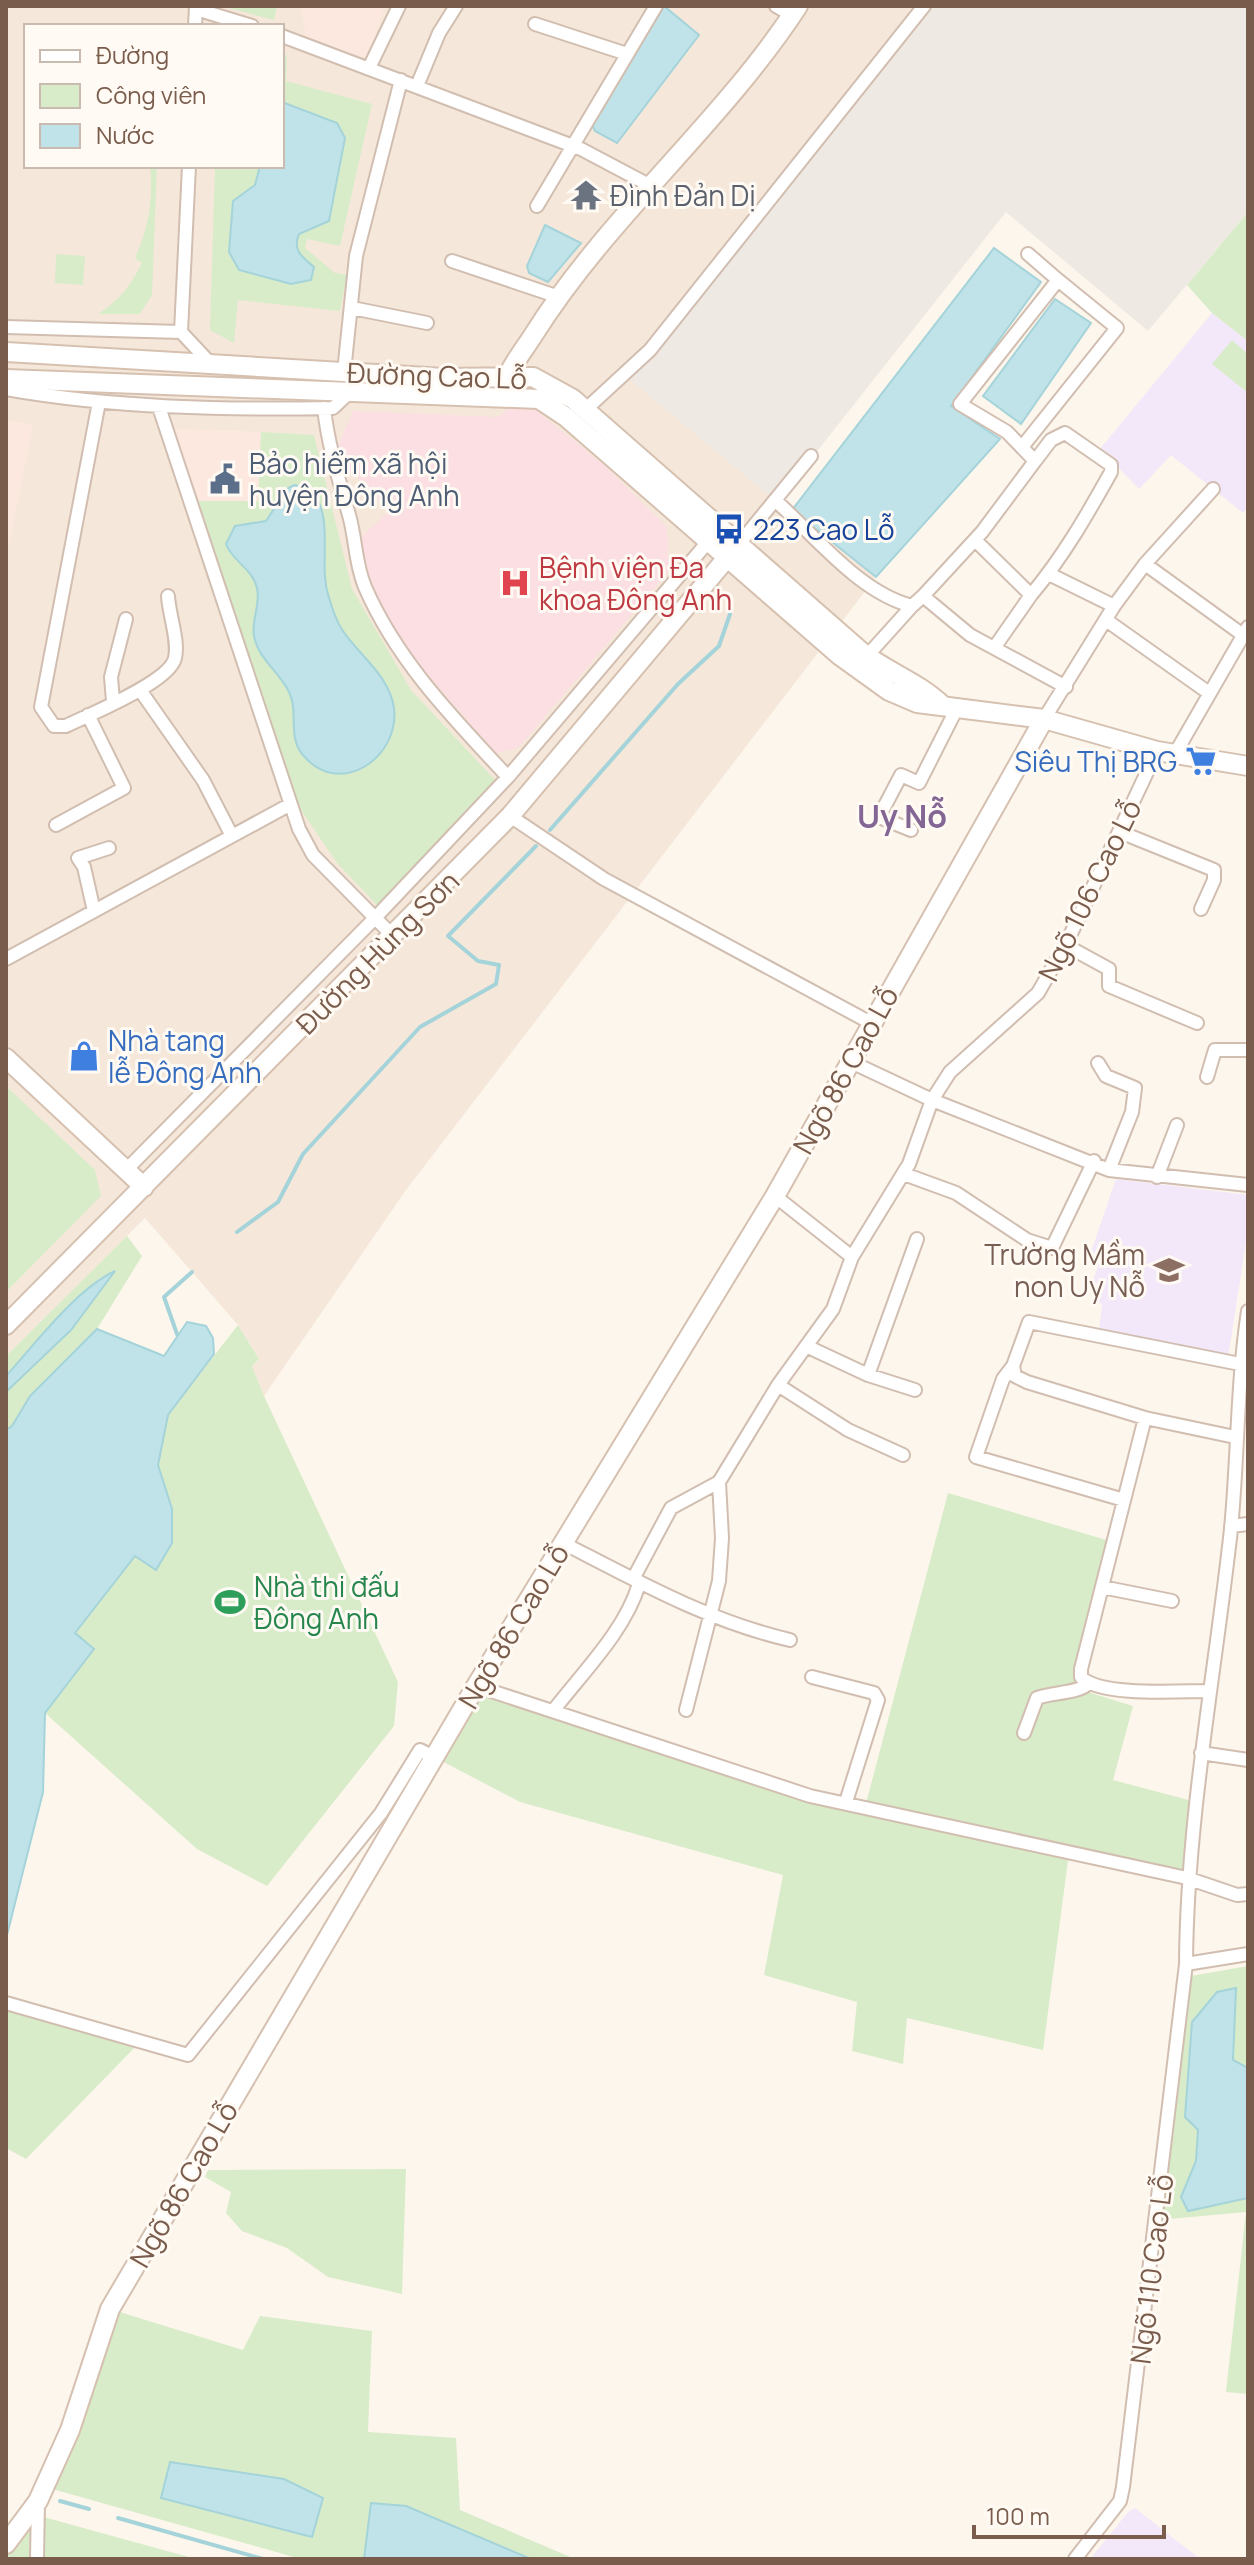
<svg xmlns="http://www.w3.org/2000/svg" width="1254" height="2565" viewBox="0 0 1254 2565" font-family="Manrope,sans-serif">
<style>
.residential{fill:#f5e8da;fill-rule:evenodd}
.commercial{fill:#fde8e0}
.industrial{fill:#efe9e4}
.education{fill:#f3e8fa}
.medical{fill:#fbdfe3}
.green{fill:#d8ecc9}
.water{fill:#bfe3e8;stroke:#a5d3da;stroke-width:2}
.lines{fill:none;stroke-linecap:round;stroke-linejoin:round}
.stream{stroke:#a5d3da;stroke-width:4}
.street-casing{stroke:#d1beb0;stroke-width:16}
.secondary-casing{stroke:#d6c0b0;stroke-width:22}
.street{stroke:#fff;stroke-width:12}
.secondary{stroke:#fff;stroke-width:18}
.labels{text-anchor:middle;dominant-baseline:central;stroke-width:6;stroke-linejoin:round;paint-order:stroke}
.worship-label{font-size:28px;fill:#5b616d;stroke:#fffaf3;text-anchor:start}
.street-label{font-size:28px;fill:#7a5c4d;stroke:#fffaf3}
.service-label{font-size:28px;fill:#4e5e75;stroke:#fffaf3;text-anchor:start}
.transit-label{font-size:28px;fill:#164399;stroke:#fffaf3;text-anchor:start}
.health-label{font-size:28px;fill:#be3a42;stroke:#fffaf3;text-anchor:start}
.shop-label{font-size:28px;fill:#366cbe;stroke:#fffaf3;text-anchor:end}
.education-label{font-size:28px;fill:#785e54;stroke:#fffaf3;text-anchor:end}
.leisure-label{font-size:28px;fill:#27864d;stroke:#fffaf3;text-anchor:start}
.quarter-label{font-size:32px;font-weight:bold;fill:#846695;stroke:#fffaf3}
</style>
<rect width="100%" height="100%" fill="#fdf6ec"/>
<!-- residential -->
<path class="residential" d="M6 6H924L624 374 876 577 406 1190 264 1396 252 1366 259 1359 238 1325 145 1218 6 1356ZM26 26H282V166H26Z"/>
<!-- commercial -->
<path class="commercial" d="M301 6H385L367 58 306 36Z
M6 420 33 425 6 559Z
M172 429 261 432 259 501H194Z"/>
<!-- industrial -->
<path class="industrial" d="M924 6H1248V212L1148 331 1006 212 777 502 623 374Z"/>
<!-- education -->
<path class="education" d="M1212 313 1248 341V506L1243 513 1171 455 1139 489 1100 449Z
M1116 1179 1248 1195V1229L1228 1358 1099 1330 1102 1304 1094 1300 1100 1286 1093 1281 1100 1260 1090 1255Z
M1135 2508 1200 2559H1090L1129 2511Z"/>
<!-- medical -->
<path class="medical" d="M509 407H532L605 466 667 527 669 571 518 748 496 753 420 666 387 617 366 569 358 540 390 510 337 458 335 452 353 411 499 417Z"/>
<!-- green -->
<path class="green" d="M221 6H277L274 20Z
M282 54 287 55 286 81 372 104 340 246 307 239 305 248 335 273 347 275 340 311 238 300 234 343 210 330 215 166H282Z
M150 166H157L152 295 140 314H98C120 300 130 286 142 263L135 258C148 229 154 198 150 166Z
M1248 212V341L1212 313 1187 285Z
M56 254 85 256 83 285 55 283Z
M1232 340 1248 354V393L1212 364Z
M261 432 314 435 352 589 411 690 495 780 378 906 337 863 299 807 194 501H258Z
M6 1086 95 1170 101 1196 6 1292Z
M127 1236 142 1256 97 1329 30 1396 12 1426 6 1430V1392L71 1330 114 1272 100 1278 6 1376V1356Z
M238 1325 259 1359 252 1366 264 1396 398 1682 394 1726 267 1886 197 1849 45 1713 94 1649 75 1633 172 1509 158 1465 168 1415Z
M948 1493 1113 1542 1081 1690 1133 1706 1113 1780 1196 1802 1181 1877 1069 1853 1043 2050 907 2018 903 2064 852 2051 857 2002 764 1975 783 1875 520 1802 434 1757 476 1686 810 1796 865 1807Z
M1248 1966V2394L1226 2392 1246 2212 1158 2220 1185 1977Z
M6 2003 141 2041 26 2159 6 2148Z
M406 2169 402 2294 328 2277 287 2248 242 2231 226 2213 231 2192 205 2177 208 2170Z
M110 2309 243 2350 260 2316 372 2331 368 2432 456 2438 460 2510 575 2559H301L45 2487Z
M29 2513 196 2559H6V2544Z"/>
<!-- water -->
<path class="water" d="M664 6 699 35 617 143 595 131 592 125Z
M282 102 337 123 345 138 329 221 299 234C292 250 302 257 314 267L311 280 291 284 239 270 229 252 233 201 255 185 260 166H282Z
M545 225 581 243 548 282 529 273 527 266Z
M994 248 1041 282 951 406 1000 439 876 577 792 510Z
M1055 299 1091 323 1021 424 983 396Z
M294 485 309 488C336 515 318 561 328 594 331 605 335 618 341 628 357 654 389 674 394 708 400 758 339 799 303 755 287 737 299 712 289 692 279 671 258 659 254 636 251 620 261 604 257 588 252 568 232 561 226 544L235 526 266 521 287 489Z
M115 1271 71 1330 6 1392V1376C35 1344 76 1289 115 1271Z
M187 1322 206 1326 213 1338 214 1354 168 1415 158 1465 172 1509V1543L156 1570 135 1556 75 1633 94 1649 45 1713 43 1792 6 1939V1430L12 1426 30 1396 97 1329 164 1356Z
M1236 1988 1233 2060 1248 2068V2198L1188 2211 1181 2197 1196 2161 1198 2130 1185 2117 1192 2022 1217 1992Z
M170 2462 284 2479 323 2498 312 2537 161 2498Z
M371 2503 406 2506 531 2559H364Z"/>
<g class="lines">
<!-- stream -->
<path class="stream" d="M550 830 678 684 719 646 730 614
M237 1232 278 1202 303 1154 420 1027 496 984 499 965 478 961 448 936 536 846
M177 1334 164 1297 192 1272
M60 2501 89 2509
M118 2518 263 2559"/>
<!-- street casing -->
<g class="street-casing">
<path id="street" d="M776 6 792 15
M196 9 252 26
M535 24 627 54
M195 26 196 6
M282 36 581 149 649 185
M369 68 399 6
M417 86 439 33 456 6
M537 206 656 6
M452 261 559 297
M352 308 427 323
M6 327 181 332 210 363
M181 332 189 166
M344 372 356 256 401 80
M6 389C114 408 224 410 333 408L350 392
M99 402 41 707 54 726H66C88 715 170 682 175 658 179 640 169 615 168 596
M159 407 299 829 313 855 393 936
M324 408C328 445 339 480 349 515 356 539 355 564 365 587 397 661 454 719 508 777
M585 410 650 350 924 6
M1022 447 1117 328 1058 280
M777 502C816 537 860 593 912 606L923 596 982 532 1035 461 1007 432 960 404 1058 280 1028 254
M975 540 1031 595C1063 557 1087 515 1111 472V465L1065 433 1051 440 1035 461
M739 544 811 456
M1145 564 1243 635
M1049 574 1114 606
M923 596 970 635 1066 687
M1106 620 1209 693
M994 648 1031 595
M867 656 912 606
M140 690 203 780 232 836
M113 701 111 677 126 619
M1044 719 1114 606 1145 564 1213 489
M1176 752 1248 627
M510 816 604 879 871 1023
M56 825 124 788 88 715
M911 830 879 817 901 775 919 783 957 708
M1120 832 1214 870V880L1201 909
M94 911 84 867 78 858 109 848
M1065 945 1109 969V986L1197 1023
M6 959 289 805
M849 1061 932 1100 1109 1170 1248 1185
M1098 1063 1106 1076 1135 1088 1132 1112 1109 1170
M1207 1077 1215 1050H1248
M126 1170 375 918 508 777 707 543
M904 1174 956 1193 1027 1240 1052 1248 1094 1161
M1157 1177 1177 1125
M775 1196 852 1257
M1248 1311C1237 1383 1238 1456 1231 1529 1215 1675 1187 1817 1186 1964L1248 1954
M806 1346 868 1375 915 1390
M1013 1366 1015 1376 1027 1382 1145 1418
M868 1375 917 1239
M778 1385 848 1430 903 1455
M1124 1500 976 1457 1003 1379 1013 1366 1029 1322 1240 1364
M1231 1526 1248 1524
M563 1543C637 1581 708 1621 790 1640
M633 1579 671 1508 719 1482 778 1385 833 1309 852 1257 909 1164 932 1100 950 1072 1038 993 1067 942 1157 751
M1102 1587 1172 1601
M812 1677 874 1693 878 1700 846 1802
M476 1686 810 1796 1187 1878 1237 1895 1248 1894
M1208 1691C1180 1691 1100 1697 1081 1677V1669L1145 1418 1235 1437
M686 1710 719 1581 722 1538 719 1482
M553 1711C582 1673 625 1631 639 1584
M1024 1733 1037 1698C1052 1692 1076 1694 1088 1684
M1201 1753 1248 1760
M6 2003 188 2055 381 1813 420 1750 434 1757
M37 2559 38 2501
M1075 2559 1120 2501 1123 2487 1186 1964"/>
</g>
<!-- secondary casing -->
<g class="secondary-casing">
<path id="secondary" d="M6 352 444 378 533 377 573 399 864 654C890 673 919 683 942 705
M6 379 539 399 566 417 839 655 889 691 917 703 1044 719 1157 751 1248 766
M504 387C508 369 524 350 534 334 609 215 721 124 798 6
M6 1058 144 1187
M6 1325 510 816 726 559
M6 2544 38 2501 70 2430 110 2309 476 1686 775 1196 1044 719"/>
</g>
<!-- street -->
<use href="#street" class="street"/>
<!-- secondary -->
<use href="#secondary" class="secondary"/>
</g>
<!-- icons -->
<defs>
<g id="temple-bare" transform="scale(2.4)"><path d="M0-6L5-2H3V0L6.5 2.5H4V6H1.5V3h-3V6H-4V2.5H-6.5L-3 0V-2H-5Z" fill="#6b7280" stroke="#fffaf3" stroke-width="2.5" paint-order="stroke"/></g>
<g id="civic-bare" transform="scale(2.4)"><path d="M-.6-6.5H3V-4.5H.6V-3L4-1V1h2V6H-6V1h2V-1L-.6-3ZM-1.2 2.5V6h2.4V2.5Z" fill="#5c6f8a" stroke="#fffaf3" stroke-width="2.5" paint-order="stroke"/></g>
<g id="bus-bare" transform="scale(2.4)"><path d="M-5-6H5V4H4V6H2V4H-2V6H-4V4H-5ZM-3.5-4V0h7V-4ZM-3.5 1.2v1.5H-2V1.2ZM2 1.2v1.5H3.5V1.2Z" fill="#1a4fb4" stroke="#fffaf3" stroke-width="2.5" paint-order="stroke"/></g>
<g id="hospital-bare" transform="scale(2.4)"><path d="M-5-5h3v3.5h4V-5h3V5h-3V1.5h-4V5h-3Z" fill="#e0444e" stroke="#fffaf3" stroke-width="2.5" paint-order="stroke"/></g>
<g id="supermarket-bare" transform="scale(2.4)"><path d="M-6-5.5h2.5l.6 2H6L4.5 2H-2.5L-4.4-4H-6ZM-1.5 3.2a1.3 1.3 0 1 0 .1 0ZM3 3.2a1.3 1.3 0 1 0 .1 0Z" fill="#3f7fe0" stroke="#fffaf3" stroke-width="2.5" paint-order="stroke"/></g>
<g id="shop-bare" transform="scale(2.4)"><path d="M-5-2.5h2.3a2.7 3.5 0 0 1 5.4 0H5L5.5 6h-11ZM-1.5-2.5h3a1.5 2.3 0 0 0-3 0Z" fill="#3f7fe0" stroke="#fffaf3" stroke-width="2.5" paint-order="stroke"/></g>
<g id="school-bare" transform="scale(2.4)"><path d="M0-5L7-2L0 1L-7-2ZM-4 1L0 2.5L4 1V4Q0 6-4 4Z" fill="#8d6e63" stroke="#fffaf3" stroke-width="2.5" paint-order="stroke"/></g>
<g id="stadium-bare" transform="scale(2.4)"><path d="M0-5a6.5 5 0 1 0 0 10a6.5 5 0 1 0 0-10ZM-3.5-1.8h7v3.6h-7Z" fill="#2e9e5b" stroke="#fffaf3" stroke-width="2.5" paint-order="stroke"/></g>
</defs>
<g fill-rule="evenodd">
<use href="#temple-bare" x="586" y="195"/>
<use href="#civic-bare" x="225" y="479"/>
<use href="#bus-bare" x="729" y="529"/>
<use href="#hospital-bare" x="515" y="583"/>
<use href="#supermarket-bare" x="1201" y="761"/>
<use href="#shop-bare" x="84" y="1056"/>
<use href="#school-bare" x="1169" y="1270"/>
<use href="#stadium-bare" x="230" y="1602"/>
</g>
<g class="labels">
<!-- worship labels -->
<g class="worship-label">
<text x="610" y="195">Đình Đản Dị</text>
</g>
<!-- street labels -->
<g class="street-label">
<text transform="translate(437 375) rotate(2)">Đường Cao Lỗ</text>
<text transform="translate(1089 890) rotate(-64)">Ngõ 106 Cao Lỗ</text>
<text transform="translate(377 952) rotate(-45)">Đường Hùng Sơn</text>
<text transform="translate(845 1070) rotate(-61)">Ngõ 86 Cao Lỗ</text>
<text transform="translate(513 1626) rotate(-59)">Ngõ 86 Cao Lỗ</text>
<text transform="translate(183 2184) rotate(-60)">Ngõ 86 Cao Lỗ</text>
<text transform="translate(1151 2269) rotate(-83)">Ngõ 110 Cao Lỗ</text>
</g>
<!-- service labels -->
<g class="service-label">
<text x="249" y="463">Bảo hiểm xã hội<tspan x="249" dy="32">huyện Đông Anh</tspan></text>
</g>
<!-- transit labels -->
<g class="transit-label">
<text x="753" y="529">223 Cao Lỗ</text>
</g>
<!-- health labels -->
<g class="health-label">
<text x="539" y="567">Bệnh viện Đa<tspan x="539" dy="32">khoa Đông Anh</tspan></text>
</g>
<!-- shop labels -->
<g class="shop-label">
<text x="1177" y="761">Siêu Thị BRG</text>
<text x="108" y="1040" text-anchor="start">Nhà tang<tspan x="108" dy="32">lễ Đông Anh</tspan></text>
</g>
<!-- education labels -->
<g class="education-label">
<text x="1145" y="1254">Trường Mầm<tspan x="1145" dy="32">non Uy Nỗ</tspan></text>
</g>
<!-- leisure labels -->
<g class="leisure-label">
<text x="254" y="1586">Nhà thi đấu<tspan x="254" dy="32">Đông Anh</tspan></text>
</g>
<!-- quarter labels -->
<g class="quarter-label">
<text x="902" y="816">Uy Nỗ</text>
</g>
</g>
<!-- border -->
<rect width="1254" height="2565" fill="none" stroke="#7a5c4d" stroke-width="16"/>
<!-- legend -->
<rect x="24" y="24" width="260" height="144" fill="#fffaf3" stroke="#cabbb1" stroke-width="2"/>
<rect x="40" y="50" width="40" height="12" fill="#ffffff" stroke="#cabbb1" stroke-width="2"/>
<text x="96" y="64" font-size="24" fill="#7a5c4d">Đường</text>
<rect x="40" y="84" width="40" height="24" fill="#d8ecc9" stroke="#cabbb1" stroke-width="2"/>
<text x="96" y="104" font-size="24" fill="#7a5c4d">Công viên</text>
<rect x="40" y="124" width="40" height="24" fill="#bfe3e8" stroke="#cabbb1" stroke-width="2"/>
<text x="96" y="144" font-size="24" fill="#7a5c4d">Nước</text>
<!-- scale -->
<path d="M974 2525v12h190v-12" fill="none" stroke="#7a5c4d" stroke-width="4"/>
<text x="986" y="2525" font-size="24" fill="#7a5c4d" stroke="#fffaf3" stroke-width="6" paint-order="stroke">100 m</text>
</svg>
